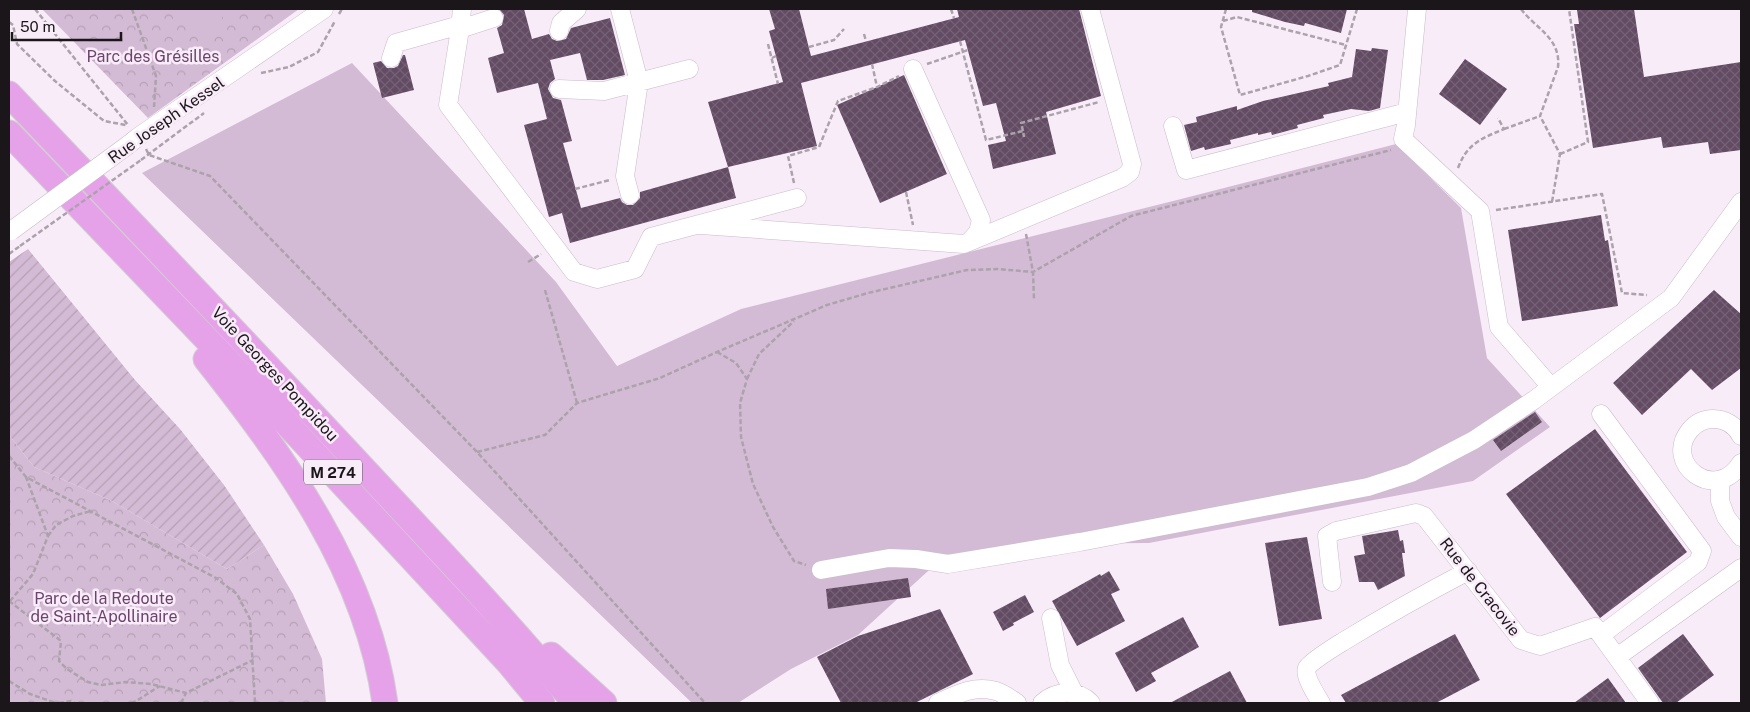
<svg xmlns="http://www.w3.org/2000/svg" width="1750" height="712" viewBox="0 0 1750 712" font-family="'Public Sans',sans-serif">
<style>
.park{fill:url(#park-crowns)}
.garden{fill:url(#garden-furrows)}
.pitch{fill:#d4bbd5}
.building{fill:url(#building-cross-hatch)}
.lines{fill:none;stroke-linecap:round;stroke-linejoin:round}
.minor-casing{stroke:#c8bcc8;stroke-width:19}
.highway-casing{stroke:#d1d0d1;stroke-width:27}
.path{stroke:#aca2ac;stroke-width:2.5;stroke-dasharray:5 2.5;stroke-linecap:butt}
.minor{stroke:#fff;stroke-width:18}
.highway{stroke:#e6a2e9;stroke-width:25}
.minor-bridge-casing{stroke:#c8bcc8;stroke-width:19;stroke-linecap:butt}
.path-bridge{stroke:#aca2ac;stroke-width:2.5;stroke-dasharray:5 2.5;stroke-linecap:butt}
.minor-bridge{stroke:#fff;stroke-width:18}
.labels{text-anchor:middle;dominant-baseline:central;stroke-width:5;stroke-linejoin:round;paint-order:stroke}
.shield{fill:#f9ecf9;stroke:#5d565d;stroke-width:1}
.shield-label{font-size:15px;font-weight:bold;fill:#1a161a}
.park-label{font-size:16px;fill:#6b446d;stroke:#f9ecf9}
.street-label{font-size:16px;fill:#1a161a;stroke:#f9ecf9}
</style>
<defs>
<pattern id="park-crowns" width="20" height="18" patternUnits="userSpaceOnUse" patternTransform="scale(1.25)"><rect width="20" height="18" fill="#d4bbd5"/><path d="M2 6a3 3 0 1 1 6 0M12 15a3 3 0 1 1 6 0" fill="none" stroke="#b5a0b6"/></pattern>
<pattern id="garden-furrows" width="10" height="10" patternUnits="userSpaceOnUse" patternTransform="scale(1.25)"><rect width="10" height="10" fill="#d4bbd5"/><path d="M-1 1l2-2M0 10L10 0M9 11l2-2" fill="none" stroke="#b5a0b6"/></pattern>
<pattern id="building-cross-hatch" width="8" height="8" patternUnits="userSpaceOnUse" patternTransform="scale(1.25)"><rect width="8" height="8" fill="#634b64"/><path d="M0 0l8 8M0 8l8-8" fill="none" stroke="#746175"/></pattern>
</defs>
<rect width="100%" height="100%" fill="#f9ecf9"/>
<!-- park -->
<path class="park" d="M42 9H299L148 118Z
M9 435 34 467 112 501 227 569 264 545 293 594 322 659 326 703H9Z"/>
<!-- garden -->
<path class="garden" d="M28 249 135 380 180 429 224 485 264 545 227 569 112 501 34 467 9 435V262Z"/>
<!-- pitch -->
<path class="pitch" d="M192 9H227L209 40 183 25Z
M352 63 556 282 617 366 741 309 1181 199 1396 144 1461 208 1487 358 1550 427 1473 481 1149 543 1029 544 939 561 858 635 791 669 738 703H692L142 173Z"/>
<!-- building -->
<path class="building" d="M499 9H524L532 39 549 34 552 39 557 41 566 39 571 28 610 18 625 75 603 80H587L580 53 550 60 555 79 550 83 548 89 553 98 561 100 572 141 563 143 581 208 620 198 622 202 627 205H633L640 198V192L728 167 736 198 570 243 562 213 549 217 524 125 547 119 538 83 497 93 488 58 504 53 497 28 502 25 504 15Z
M769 9H799L811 56 959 17 957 9H1079L1101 96 1046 112 1056 154 993 169 988 145 1006 141 996 103 983 106 965 40 801 83 817 146 728 167 708 102 783 82 769 31 775 29Z
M1252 9H1347L1341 33 1305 23 1304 26 1285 22 1252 12Z
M1587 9H1634L1644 77 1741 62V150L1710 154 1708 142 1663 148 1661 137 1593 148 1574 24H1579L1577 10Z
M1372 48 1388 50 1380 108 1369 111 1351 109 1323 115 1324 118 1297 125 1298 128 1272 135 1271 132 1258 135V133L1230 140 1231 144 1205 150 1204 147 1191 151 1184 125 1197 122 1196 117 1237 106V110L1263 101 1329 86 1328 83 1352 77 1356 49 1371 51Z
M403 55H405L414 90 382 98 373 63 381 61 387 68H394L398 66Z
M1465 59 1507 89 1480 125 1439 94Z
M904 75 947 174 880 203 837 105Z
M1601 215 1605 241 1608 240 1618 306 1522 321 1508 230Z
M1714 290 1741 314V368L1712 390 1691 369 1642 415 1613 383Z
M1535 412 1542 422 1501 451 1493 440Z
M1595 429 1687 552 1600 618 1506 494Z
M1398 530 1400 541 1403 540 1405 553H1402L1405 576 1378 590 1374 582H1359L1354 556 1365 554 1362 536Z
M1307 537 1322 619 1279 626 1265 543Z
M1109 571 1120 590 1111 594 1125 621 1077 646 1052 601 1100 574 1101 576Z
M908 578 911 597 828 609 826 589Z
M1025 595 1034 612 1013 623 1014 625 1003 631 993 612Z
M940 609 973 674 915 703H841L817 657 858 636Z
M1183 617 1199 647 1151 673 1156 681 1136 692 1115 653Z
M1455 634 1480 680 1436 703H1346L1341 695Z
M1683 634 1714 675 1676 703H1663L1638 668Z
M1230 671 1247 703H1170Z
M1608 678 1626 703H1574Z"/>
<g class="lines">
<!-- minor casing -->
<g class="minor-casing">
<path id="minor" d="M620 9 639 82 625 176 630 195
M1417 9 1406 125 1403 139 1480 211 1499 327 1551 387
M494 18 460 29 448 105 574 272 597 279 635 269 651 237 797 198
M460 29 462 9
M559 31 561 23 577 9
M391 58 396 43 460 25
M913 69 981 220 978 232 970 241
M559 89 604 91 689 69
M1173 126 1186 170 1407 112
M128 145 138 137 324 9
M701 225 964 244 1122 178 1130 172 1132 164 1090 9
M1741 436C1736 426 1726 419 1713 419 1704 419 1696 423 1690 430 1662 464 1716 504 1741 463
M1720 480V501L1726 517 1741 537
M821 570 889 558 916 559 948 564 1080 542 1368 487 1411 473 1474 440 1534 400 1671 298 1741 202
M1332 582 1327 536 1336 531 1416 513 1424 516 1521 640 1540 646 1595 627 1650 703
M1051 618 1060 665 1074 693
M1601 635 1698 562 1702 551 1601 414
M1617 657 1741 568
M938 703C957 694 974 685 996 691 1003 693 1011 699 1017 703
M1042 703C1056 690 1077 689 1091 703
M1321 703C1317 696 1303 675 1307 668 1311 661 1336 646 1344 641 1385 616 1426 593 1468 571"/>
</g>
<!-- highway casing -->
<g class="highway-casing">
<path id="highway" d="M9 94C121 212 234 330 345 449 423 533 502 615 575 703
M9 133 264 399 508 662 542 703
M206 359C286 460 367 572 385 703
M551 655 604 703"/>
</g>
<!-- path -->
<path class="path" d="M35 9 128 125
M132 9 156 76 154 107
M951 9 954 18
M1226 9 1221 27 1240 95 1308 76 1340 65 1357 9
M1521 9C1536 29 1561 38 1558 67L1540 116 1560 154 1552 202
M339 14 342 9
M1223 21 1237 17 1346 45
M9 22 13 25 17 44 55 81 104 121 126 125
M864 34 866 41
M960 41 986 140 1023 131 1024 137
M768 44 778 84
M809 47 834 40 844 29
M772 58 776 56
M872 64 877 87
M927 64 968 50
M261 73 289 67 318 52 335 21
M1504 129 1540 116
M1023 131 1021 123 1099 102
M146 149 149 155 210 176 477 452 705 703
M1560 154 1588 142 1569 9
M141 160 204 113
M1458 168C1467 144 1480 139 1504 129L1498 118
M794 183 788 156 819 147 838 101 877 87 899 76
M575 189 610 180
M906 192 913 225
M1496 210 1602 194 1622 293 1647 295
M1026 234 1033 272 1034 299
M9 254 20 246
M528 262 541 254
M545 290 577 403
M717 352 736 363 747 379 740 403 741 437 753 484 773 527 794 561 806 565
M747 379 759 354 794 321
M477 452 545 435 577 403 660 378 717 352 827 305 868 293 967 270 998 269 1033 272 1131 216 1391 150
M9 456 26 477
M48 536 56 525 73 516 91 511
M9 601 61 641 59 661 67 669 88 682 101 685 126 682 151 684 186 693 253 660
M10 601 33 574 48 536 26 477 216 578 237 594 250 619 255 703
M9 681 30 694 56 703
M59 703 71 701 75 703
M131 703C142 699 149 692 160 686
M181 703 186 693"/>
<!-- minor -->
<use href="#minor" class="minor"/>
<!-- highway -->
<use href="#highway" class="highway"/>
<!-- minor-bridge casing -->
<g class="minor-bridge-casing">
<path id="minor-bridge" d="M11 231 128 145"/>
</g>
<!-- path-bridge -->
<path class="path-bridge" d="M20 246 141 160"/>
<!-- minor-bridge -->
<use href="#minor-bridge" class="minor-bridge"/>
</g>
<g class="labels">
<!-- shield labels -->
<rect class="shield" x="304" y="459.5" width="58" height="25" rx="4"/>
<g class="shield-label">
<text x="333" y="472">M 274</text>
</g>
<!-- park labels -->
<g class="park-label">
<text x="153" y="56">Parc des Grésilles</text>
<text x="104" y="598">Parc de la Redoute<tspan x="104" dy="18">de Saint-Apollinaire</tspan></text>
</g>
<!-- street labels -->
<g class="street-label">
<text transform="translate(166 120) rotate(-35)">Rue Joseph Kessel</text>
<text transform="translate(275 374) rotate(47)">Voie Georges Pompidou</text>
<text transform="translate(1480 587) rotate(52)">Rue de Cracovie</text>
</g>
</g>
<!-- border -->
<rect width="1750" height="712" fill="none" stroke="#1a161a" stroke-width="20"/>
<!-- scale -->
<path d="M12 32v8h109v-8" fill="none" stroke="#1a161a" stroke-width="2.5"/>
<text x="20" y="32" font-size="15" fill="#1a161a" stroke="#f9ecf9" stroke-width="4" paint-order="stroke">50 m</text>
</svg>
